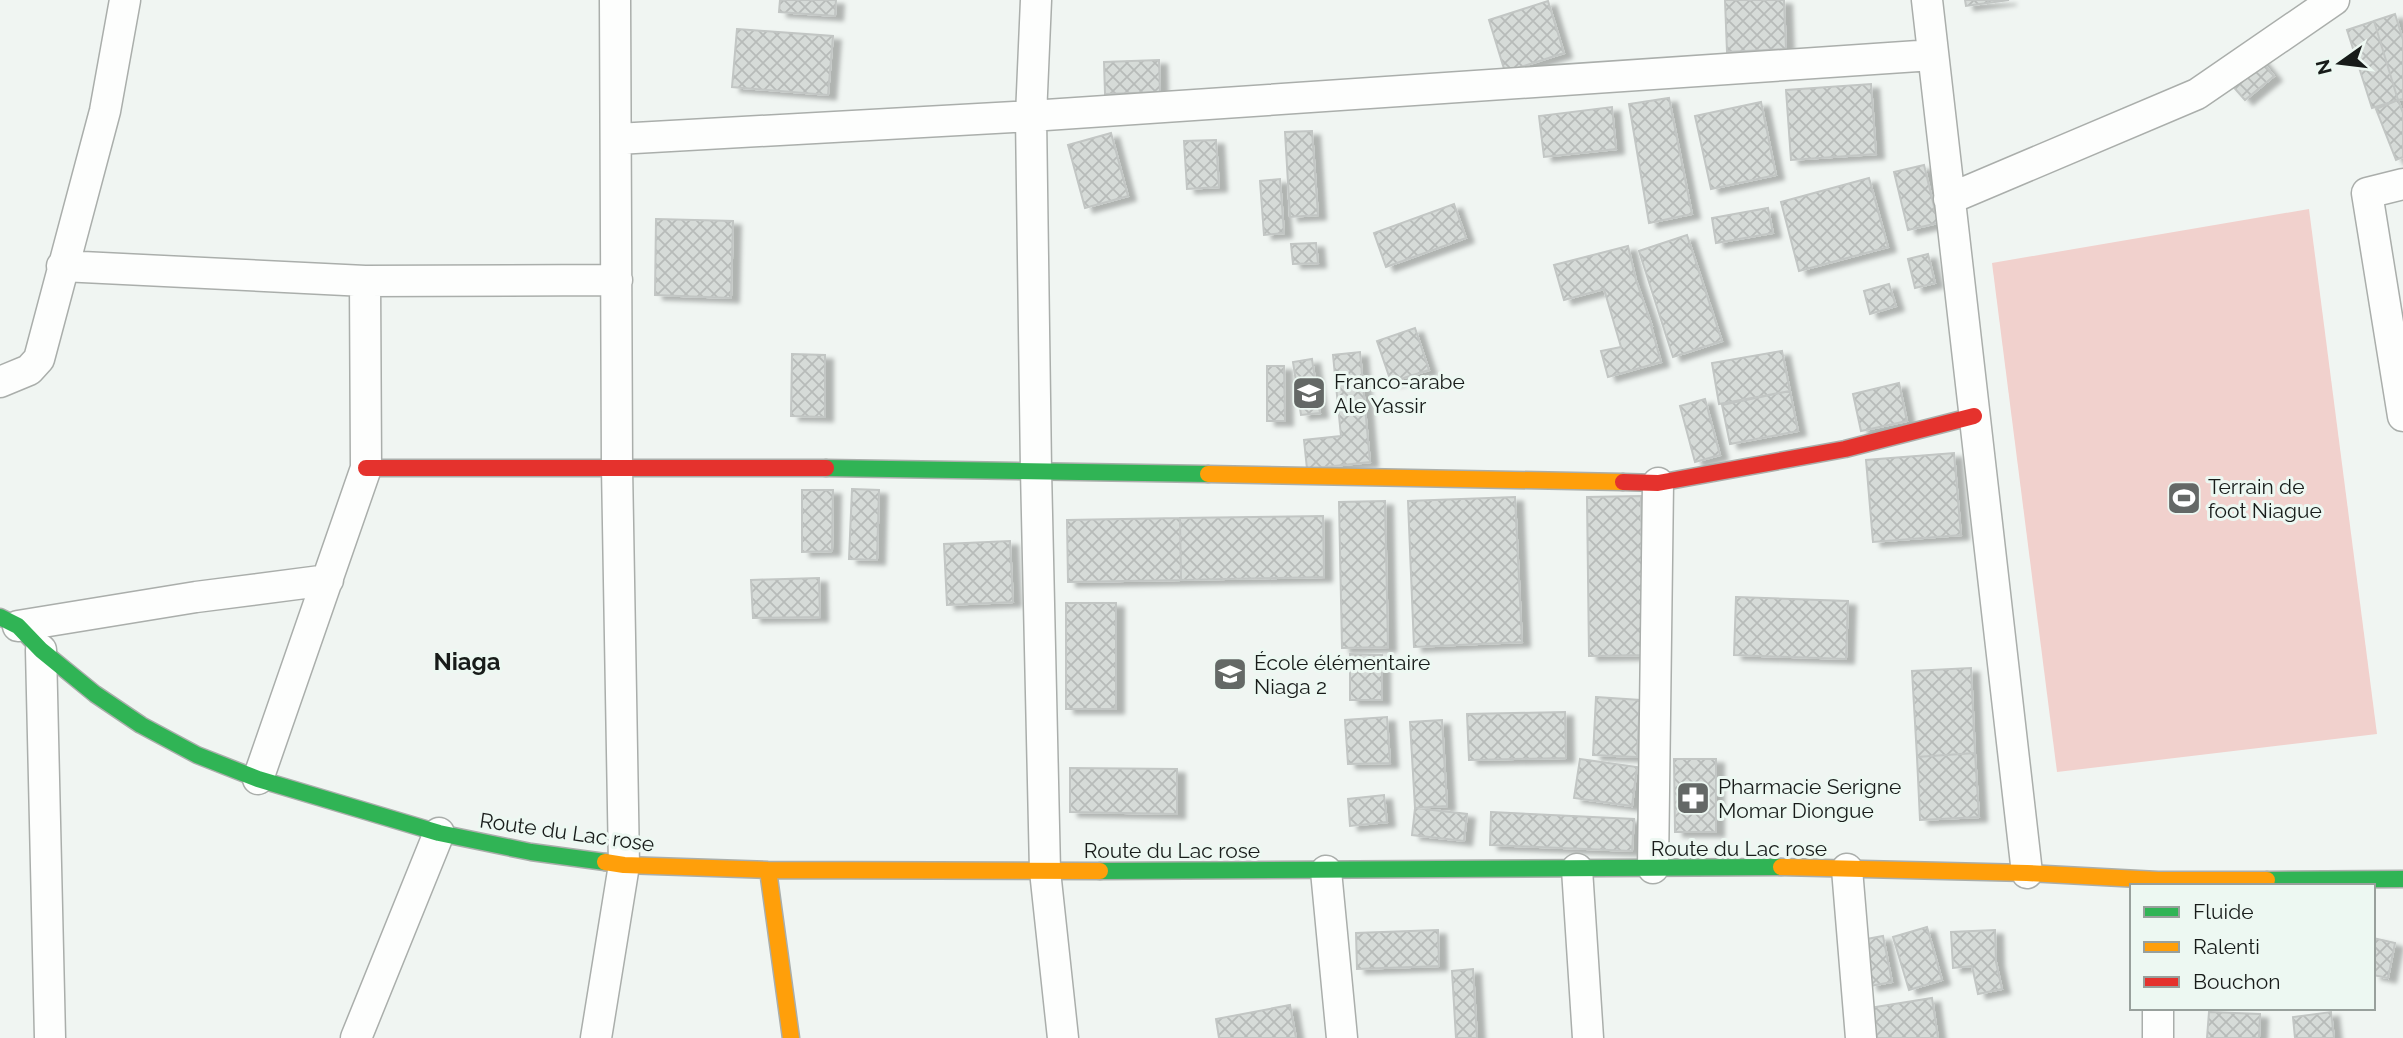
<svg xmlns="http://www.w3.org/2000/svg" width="2403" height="1038" viewBox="0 0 2403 1038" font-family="Raleway,sans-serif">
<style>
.grass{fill:#f1d1cd}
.building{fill:url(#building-cross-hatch);stroke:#c2c6c4;stroke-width:2;filter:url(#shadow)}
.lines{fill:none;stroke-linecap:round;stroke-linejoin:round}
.street-casing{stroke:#aaaeab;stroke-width:33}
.fast-casing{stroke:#aaaeab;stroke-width:19}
.slow-casing{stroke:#aaaeab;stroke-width:19}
.jam-casing{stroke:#aaaeab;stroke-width:19}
.street{stroke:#fdfefd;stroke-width:30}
.fast{stroke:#30b455;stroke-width:16}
.slow{stroke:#ff9f0a;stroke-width:16}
.jam{stroke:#e5322d;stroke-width:16}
.labels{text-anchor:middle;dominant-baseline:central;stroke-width:6;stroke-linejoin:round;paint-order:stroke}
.poi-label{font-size:21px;fill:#181c1a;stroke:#edf8f2;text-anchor:start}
.street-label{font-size:21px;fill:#181c1a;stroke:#edf8f2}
.quarter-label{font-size:24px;font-weight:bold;fill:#181c1a;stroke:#edf8f2}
</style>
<defs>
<pattern id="building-cross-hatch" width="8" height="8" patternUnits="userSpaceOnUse" patternTransform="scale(1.75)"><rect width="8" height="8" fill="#d6dbd8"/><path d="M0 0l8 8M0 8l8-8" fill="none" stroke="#b7bbb9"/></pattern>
<filter id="shadow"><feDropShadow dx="8" dy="4.5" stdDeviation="2" flood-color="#0004"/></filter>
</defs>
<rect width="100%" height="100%" fill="#f0f5f2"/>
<!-- grass -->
<path class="grass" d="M2309 209 2377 734 2057 772 1992 263Z"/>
<!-- building -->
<path class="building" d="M780 0H836L835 16 779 12Z
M1725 0H1784L1786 49 1727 52Z
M1965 0H2009L1966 6Z
M1548 1 1564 53 1505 72 1489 20Z
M2395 14 2403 40V99L2398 100 2374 21Z
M2374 21 2398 100 2372 108 2347 30Z
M737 29 833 36 828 95 732 87Z
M2259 58 2274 76 2245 100 2230 83Z
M1159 60 1160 92 1105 94 1104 62Z
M1871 84 1876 154 1791 160 1786 90Z
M1669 98 1692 214 1649 223 1629 104Z
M2398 100 2403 113V157L2396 160 2376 109Z
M1761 102 1776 175 1711 189 1695 116Z
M1612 107 1616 149 1544 157 1539 116Z
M1312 131 1318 215 1290 217 1285 132Z
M1111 133 1128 196 1085 208 1068 145Z
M1216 140 1219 187 1187 189 1184 141Z
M1924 165 1938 223 1908 230 1894 172Z
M1869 178 1888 247 1799 271 1781 202Z
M1280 179 1284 233 1264 235 1260 181Z
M1454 204 1466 238 1386 267 1374 233Z
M1768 208 1773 233 1716 243 1712 218Z
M656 219 733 221 731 298 655 295Z
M1687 235 1722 341 1673 357 1639 251Z
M1316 243 1318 263 1293 264 1291 244Z
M1628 246 1636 280 1652 326H1651L1661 362 1608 377 1601 351 1621 347 1604 289 1564 300 1554 265Z
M1928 254 1935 283 1915 288 1908 259Z
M1889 284 1896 306 1870 314 1864 291Z
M1415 328 1429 370 1391 382 1377 341Z
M1782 351 1790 391 1719 404 1712 363Z
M1360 352 1370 462 1307 469 1304 440 1341 436 1333 355Z
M792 354 825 355V417L791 416Z
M1312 359 1320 413 1301 415 1293 362Z
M1267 366H1284L1285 421H1267Z
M1899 383 1907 421 1861 431 1853 394Z
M1790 391 1798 431 1730 444 1722 405Z
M1705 399 1720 455 1695 462 1680 406Z
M1954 453 1961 535 1873 542 1866 460Z
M852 489 879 490 877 560 849 559Z
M802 490H833L832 551 802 552Z
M1641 496 1643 655 1589 656 1587 497Z
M1515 497 1522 642 1414 647 1408 501Z
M1385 501 1388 647 1342 648 1339 502Z
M1323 516 1324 577 1181 580 1180 518Z
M1180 518 1181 580 1068 582 1067 520Z
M1010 541 1013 602 947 605 944 544Z
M819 578 820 617 753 618 751 580Z
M1736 597 1848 601 1846 659 1734 655Z
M1066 603H1116V709H1066Z
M1350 654 1382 655V700H1350Z
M1971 668 1975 753 1917 757 1912 671Z
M1596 697 1640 700 1637 757 1593 755Z
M1565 712 1566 758 1469 760 1467 714Z
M1387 717 1390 763 1348 764 1345 720Z
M1442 720 1447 806 1415 808 1410 722Z
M1975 753 1979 817 1920 820 1917 757Z
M1580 759 1637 767 1632 806 1574 798Z
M1674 759H1716V832H1675Z
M1070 768 1177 769V814L1070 812Z
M1384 795 1387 822 1350 826 1348 799Z
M1415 808 1467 814 1464 841 1412 835Z
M1491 812 1634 819 1632 851 1490 845Z
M1927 927 1942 980 1909 990 1893 937Z
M1438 930 1439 966 1357 969 1356 933Z
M1995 930 1996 962 2002 989 1978 994 1972 966 1953 968 1951 932Z
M1883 936 1892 982 1870 986 1861 940Z
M2373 938 2395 943 2388 978 2373 975Z
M1473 969 1477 1038H1456L1452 971Z
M1932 998 1938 1038H1874L1869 1008Z
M1290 1005 1296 1038H1219L1216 1019Z
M2209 1012 2260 1014 2259 1038H2207Z
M2331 1012 2334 1038H2295L2293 1017Z"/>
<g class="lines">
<!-- street casing -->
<g class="street-casing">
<path id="street" d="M1036 0 1031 116 1036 470 1045 871 1063 1038
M1927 0 2027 873
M617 139 1031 116 1933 55
M2403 184 2367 193 2403 416
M1949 199 2197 94 2334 0
M62 266 365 281 617 280
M0 382 29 370 39 359 105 111 125 0
M18 626 196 597 328 580
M41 650 50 1038
M258 779 366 468 365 281
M1653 868 1658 483
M1577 869 1588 1038
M1847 869 1861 1038
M1326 871 1342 1038
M2158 1008V1038
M356 1038 439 833
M596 1038 624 865 617 467 615 0"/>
</g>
<!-- fast casing -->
<g class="fast-casing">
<path id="fast" d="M826 468 1208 474
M0 617 18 626 41 650 95 694 141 725 197 755 258 779 439 833 531 852 605 862
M1100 871 1781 867
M2267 880 2403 879"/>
</g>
<!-- slow casing -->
<g class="slow-casing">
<path id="slow" d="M1208 474 1623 482
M605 862 624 865 768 870 1100 871
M1781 867 2027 873 2158 880H2267
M768 870 791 1038"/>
</g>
<!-- jam casing -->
<g class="jam-casing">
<path id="jam" d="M366 468H826
M1623 482 1658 483 1845 449 1974 416"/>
</g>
<!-- street -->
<use href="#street" class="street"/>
<!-- fast -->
<use href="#fast" class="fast"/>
<!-- slow -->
<use href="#slow" class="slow"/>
<!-- jam -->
<use href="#jam" class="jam"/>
</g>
<!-- icons -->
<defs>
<g id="school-square" transform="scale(1.75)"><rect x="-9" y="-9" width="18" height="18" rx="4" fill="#646866" stroke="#edf8f2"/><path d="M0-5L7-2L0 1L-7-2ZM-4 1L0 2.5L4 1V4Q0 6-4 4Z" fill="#fff"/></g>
<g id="stadium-square" transform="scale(1.75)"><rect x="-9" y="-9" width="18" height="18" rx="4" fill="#646866" stroke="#edf8f2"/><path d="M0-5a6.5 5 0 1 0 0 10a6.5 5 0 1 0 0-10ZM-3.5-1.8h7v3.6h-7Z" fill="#fff"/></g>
<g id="pharmacy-square" transform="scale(1.75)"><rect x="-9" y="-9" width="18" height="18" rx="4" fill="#646866" stroke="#edf8f2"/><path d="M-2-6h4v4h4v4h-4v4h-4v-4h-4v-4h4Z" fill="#fff"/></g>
</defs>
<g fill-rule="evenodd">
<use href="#school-square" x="1309" y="393"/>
<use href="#stadium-square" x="2184" y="498"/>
<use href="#school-square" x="1230" y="674"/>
<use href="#pharmacy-square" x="1693" y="798"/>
</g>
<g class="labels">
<!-- poi labels -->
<g class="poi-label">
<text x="1334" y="381">Franco-arabe<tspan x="1334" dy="24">Ale Yassir</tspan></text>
<text x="2208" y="486">Terrain de<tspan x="2208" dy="24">foot Niague</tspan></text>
<text x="1254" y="662">École élémentaire<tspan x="1254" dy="24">Niaga 2</tspan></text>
<text x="1718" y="786">Pharmacie Serigne<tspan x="1718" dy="24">Momar Diongue</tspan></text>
</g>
<!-- street labels -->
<g class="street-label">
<text transform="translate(567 832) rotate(8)">Route du Lac rose</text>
<text x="1739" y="848">Route du Lac rose</text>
<text x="1172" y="850">Route du Lac rose</text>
</g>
<!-- quarter labels -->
<g class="quarter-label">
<text x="467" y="661">Niaga</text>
</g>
</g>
<!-- legend -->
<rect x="2130" y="884" width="245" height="126" fill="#edf8f2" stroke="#98a09c" stroke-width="2"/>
<rect x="2144" y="907" width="35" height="10" fill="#30b455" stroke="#98a09c" stroke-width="2"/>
<text x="2193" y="919" font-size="21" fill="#181c1a">Fluide</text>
<rect x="2144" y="942" width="35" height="10" fill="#ff9f0a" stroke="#98a09c" stroke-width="2"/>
<text x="2193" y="954" font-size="21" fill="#181c1a">Ralenti</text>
<rect x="2144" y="977" width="35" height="10" fill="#e5322d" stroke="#98a09c" stroke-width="2"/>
<text x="2193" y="989" font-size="21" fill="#181c1a">Bouchon</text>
<!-- north arrow -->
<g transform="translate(2340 63) rotate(256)" stroke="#edf8f2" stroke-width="5" paint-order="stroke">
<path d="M0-5L12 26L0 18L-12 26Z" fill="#181c1a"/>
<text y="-10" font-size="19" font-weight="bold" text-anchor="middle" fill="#181c1a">N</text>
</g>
</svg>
